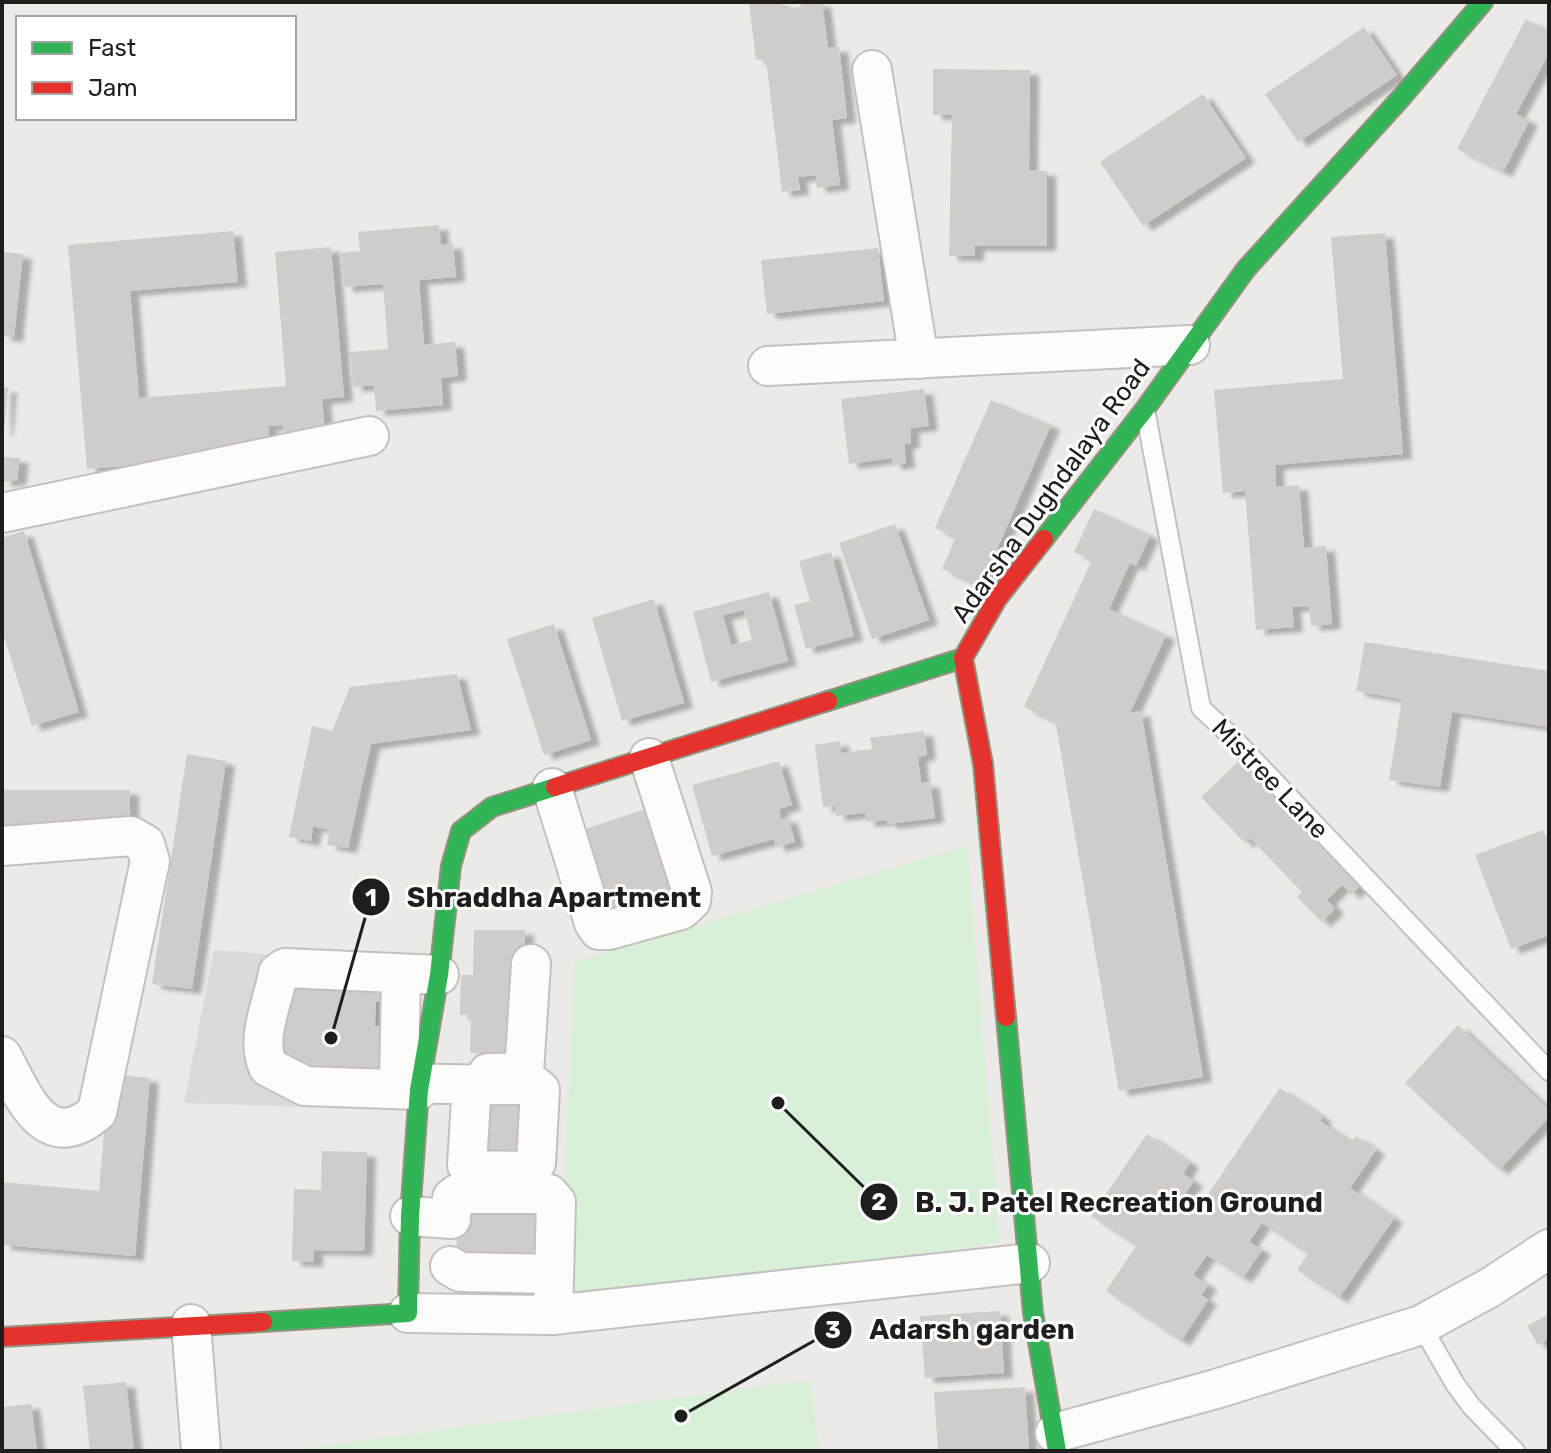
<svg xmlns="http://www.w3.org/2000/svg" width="1551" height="1453" viewBox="0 0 1551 1453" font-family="Rubik,sans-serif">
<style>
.residential{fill:#dbdad8}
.park{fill:#d7f0d7}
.building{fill:#cfccc9;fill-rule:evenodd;filter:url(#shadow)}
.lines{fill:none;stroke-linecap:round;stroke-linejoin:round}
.lane-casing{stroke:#c2c1bf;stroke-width:22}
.street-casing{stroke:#c2c1bf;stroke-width:42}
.fast-casing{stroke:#929380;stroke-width:22}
.jam-casing{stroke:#929380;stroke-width:22}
.lane{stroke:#fcfcfb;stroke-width:18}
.street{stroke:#fcfcfb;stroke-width:38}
.fast{stroke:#30b455;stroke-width:18}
.jam{stroke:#e5322d;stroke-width:18}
.labels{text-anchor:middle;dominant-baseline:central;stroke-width:6;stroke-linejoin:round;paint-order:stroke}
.street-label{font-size:26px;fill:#1e1e1e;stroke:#fff}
.leader{fill:none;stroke:#1e1e1e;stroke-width:3}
.callout-dot{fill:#1e1e1e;stroke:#fff;stroke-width:3}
.mark-label{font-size:24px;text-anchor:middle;font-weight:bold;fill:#fff}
.callout-label{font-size:28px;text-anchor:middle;font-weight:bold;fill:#1e1e1e;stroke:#fff;stroke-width:6;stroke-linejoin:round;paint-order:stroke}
</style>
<defs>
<filter id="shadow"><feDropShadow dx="9" dy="5" stdDeviation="2" flood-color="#0004"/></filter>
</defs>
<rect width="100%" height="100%" fill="#eceae6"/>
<!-- residential -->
<path class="residential" d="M214 950 378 963 379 1109 184 1103Z"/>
<!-- park -->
<path class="park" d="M967 846 1000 1243 559 1303 575 962Z
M810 1380 819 1451H286Z"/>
<!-- building -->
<path class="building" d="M749 2H782V9L801 7 800 2H822L828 48 839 47 847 118 832 120 840 185 817 188 816 175 798 177 800 190 782 192 766 59 756 60Z
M1526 19 1549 31V53L1516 114 1529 121 1503 172 1457 149Z
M1364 27 1397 75 1298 142 1265 94Z
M933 69 1030 70 1029 170 1047 171V246H975V256H949L952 115H933Z
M1203 94 1246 158 1143 226 1100 162Z
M439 225 441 245 453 244 456 277 419 280 424 345 455 342 458 376 441 378 443 405 376 411 374 385 353 387 350 352 388 349 383 284 344 287 341 253 360 251 358 232Z
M233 231 238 282 130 291 139 398 286 386 275 252 331 247 344 397 322 399 325 433 284 437 283 425 268 426 269 438 252 439 253 455 87 469 68 245Z
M1385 233 1403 454 1275 465 1276 487 1299 485 1304 548 1326 546 1332 624 1311 626 1309 606 1292 607 1294 627 1256 630 1245 491 1223 493 1214 390 1343 379 1331 237Z
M878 248 884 301 767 314 761 260Z
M2 252 23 254 14 337 2 336Z
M2 387 8 388 4 431H2Z
M924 389 929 426 910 428 911 443 904 444 906 463 892 465V458L849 464 841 399Z
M991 400 1051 425 981 586 942 569 956 537 935 528Z
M2 457 20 458 17 480 2 482Z
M1094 509 1150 535 1136 566 1130 563 1109 609 1166 635 1130 713 1141 711 1203 1077 1119 1091 1056 725H1062L1024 707 1092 560 1074 552Z
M895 524 929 620 872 639 839 543Z
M24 531 79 712 32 726 2 630V538Z
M831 552 854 636 806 649 794 605 810 601 799 561Z
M769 592 788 661 711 682 693 612ZM744 610 752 640 731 645 723 615Z
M654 599 684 703 622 721 592 618Z
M554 624 591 740 544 755 507 639Z
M1365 642 1549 671V727L1452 712 1440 787 1389 780 1402 699 1356 691Z
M457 674 471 730 371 744 348 848 327 845 330 830 313 826 311 841 289 837 312 726 332 731 350 687Z
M924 731 927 755 918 757 921 783 930 782 935 818 888 824 887 820 866 822 865 813 836 816 835 806 823 807 815 745 840 741 841 753 872 749 870 738Z
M187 754 226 761 192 989 152 984Z
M1242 758 1363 883 1351 894 1342 885 1327 900 1335 909 1322 922 1297 897 1302 892 1250 838 1245 843 1201 797Z
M779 761 792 805 779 809 781 819 788 817 795 842 776 847 774 839 712 856 692 785Z
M2 790H130V825H2Z
M657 805 672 891 614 910 607 921 576 832Z
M1543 830 1549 844V935L1511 949 1475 855Z
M474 930H525L522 1055 470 1053 471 1015H460L461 975H473Z
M285 981 390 984 389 1002H376L375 1026H389L395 1081 309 1079V1065L273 1063Z
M1458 1025 1549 1110V1117L1499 1170 1405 1083Z
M109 1074 150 1078 135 1256 2 1245V1182L99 1191Z
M1280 1088 1323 1117 1320 1121 1351 1142 1356 1136 1376 1150 1350 1188 1394 1218 1339 1298 1297 1270 1308 1254 1262 1223 1249 1242 1262 1250 1243 1278 1207 1255 1193 1275 1208 1285 1201 1295 1208 1300 1181 1341 1106 1291 1136 1246 1091 1216 1147 1134 1190 1163 1183 1174 1194 1181 1182 1198 1198 1209Z
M478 1089 533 1090 532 1166 476 1164Z
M322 1151 367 1152 364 1251 314 1250V1262L292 1261 294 1189 321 1190Z
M458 1200 545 1202 543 1264 456 1263Z
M1000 1311 1004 1373 925 1378 920 1316Z
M1549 1314V1338L1538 1345 1527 1326Z
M126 1382 134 1451H90L83 1386Z
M1025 1387 1029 1451H938L934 1392Z
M31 1404 37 1451H2V1407Z"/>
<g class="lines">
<!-- lane casing -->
<g class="lane-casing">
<path id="lane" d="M1146 415 1201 708 1232 737 1549 1071
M1421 1325 1455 1384 1472 1407 1515 1451"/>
</g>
<!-- street casing -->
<g class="street-casing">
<path id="street" d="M872 70 919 359
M768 366 1190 345
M2 513 369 436
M552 788 594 923 599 930H609L681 910 691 901 692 892 649 758
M2 846 131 836 145 844 150 861 97 1112C45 1157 23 1095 2 1056
M488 1073 524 1072 531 964
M420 1083C458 1085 496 1085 534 1085L540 1090 536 1163 531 1171 473 1170 467 1165 472 1084
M399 1089 401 974
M419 1090 305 1086 268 1067C255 1036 273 1004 278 973L285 968 439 975
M410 1216 451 1219 452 1198 457 1194H549L556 1202 553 1315
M450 1266 460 1272 554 1274
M408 1313 553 1315 1030 1263
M191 1324 201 1451
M1055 1433 1216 1389 1421 1325 1489 1288 1549 1249"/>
</g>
<!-- fast casing -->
<g class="fast-casing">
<path id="fast" d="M1044 539 1145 409 1246 269 1400 99 1483 2
M828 701 963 658
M1006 1017 1033 1313 1057 1451
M263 1322 408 1313 410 1216 419 1090 439 975 451 866 461 831 492 807 555 787"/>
</g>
<!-- jam casing -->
<g class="jam-casing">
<path id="jam" d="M555 787 828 701
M1006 1017 983 764 963 658 997 599 1044 539
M2 1337 263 1322"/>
</g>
<!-- lane -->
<use href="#lane" class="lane"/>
<!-- street -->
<use href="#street" class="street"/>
<!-- fast -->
<use href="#fast" class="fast"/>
<!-- jam -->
<use href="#jam" class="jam"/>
</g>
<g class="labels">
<!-- street labels -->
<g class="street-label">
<text transform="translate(1051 491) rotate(-54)">Adarsha Dughdalaya Road</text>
<text transform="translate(1270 779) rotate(46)">Mistree Lane</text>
</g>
</g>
<!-- callouts -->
<path class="leader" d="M331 1038L371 897M778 1103L879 1202M681 1416L833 1330"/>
<g class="callout-dot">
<circle cx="331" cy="1038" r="8"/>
<circle cx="778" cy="1103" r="8"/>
<circle cx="681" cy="1416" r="8"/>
<circle cx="371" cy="897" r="20"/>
<circle cx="879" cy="1202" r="20"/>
<circle cx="833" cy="1330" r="20"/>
</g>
<g class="mark-label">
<text x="371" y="906">1</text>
<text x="879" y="1210">2</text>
<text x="833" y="1338">3</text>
</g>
<g class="callout-label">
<text x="554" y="907">Shraddha Apartment</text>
<text x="1119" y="1212">B. J. Patel Recreation Ground</text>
<text x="972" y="1339">Adarsh garden</text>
</g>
<!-- border -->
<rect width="1551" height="1453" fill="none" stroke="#1e1e1e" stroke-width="8"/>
<!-- legend -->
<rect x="16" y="16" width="280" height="104" fill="#ffffff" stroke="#a5a5a5" stroke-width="2"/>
<rect x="32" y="42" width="40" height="12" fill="#30b455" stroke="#a5a5a5" stroke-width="2"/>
<text x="88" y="56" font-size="24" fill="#1e1e1e">Fast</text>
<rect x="32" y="82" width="40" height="12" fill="#e5322d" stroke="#a5a5a5" stroke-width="2"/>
<text x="88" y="96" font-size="24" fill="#1e1e1e">Jam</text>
</svg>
